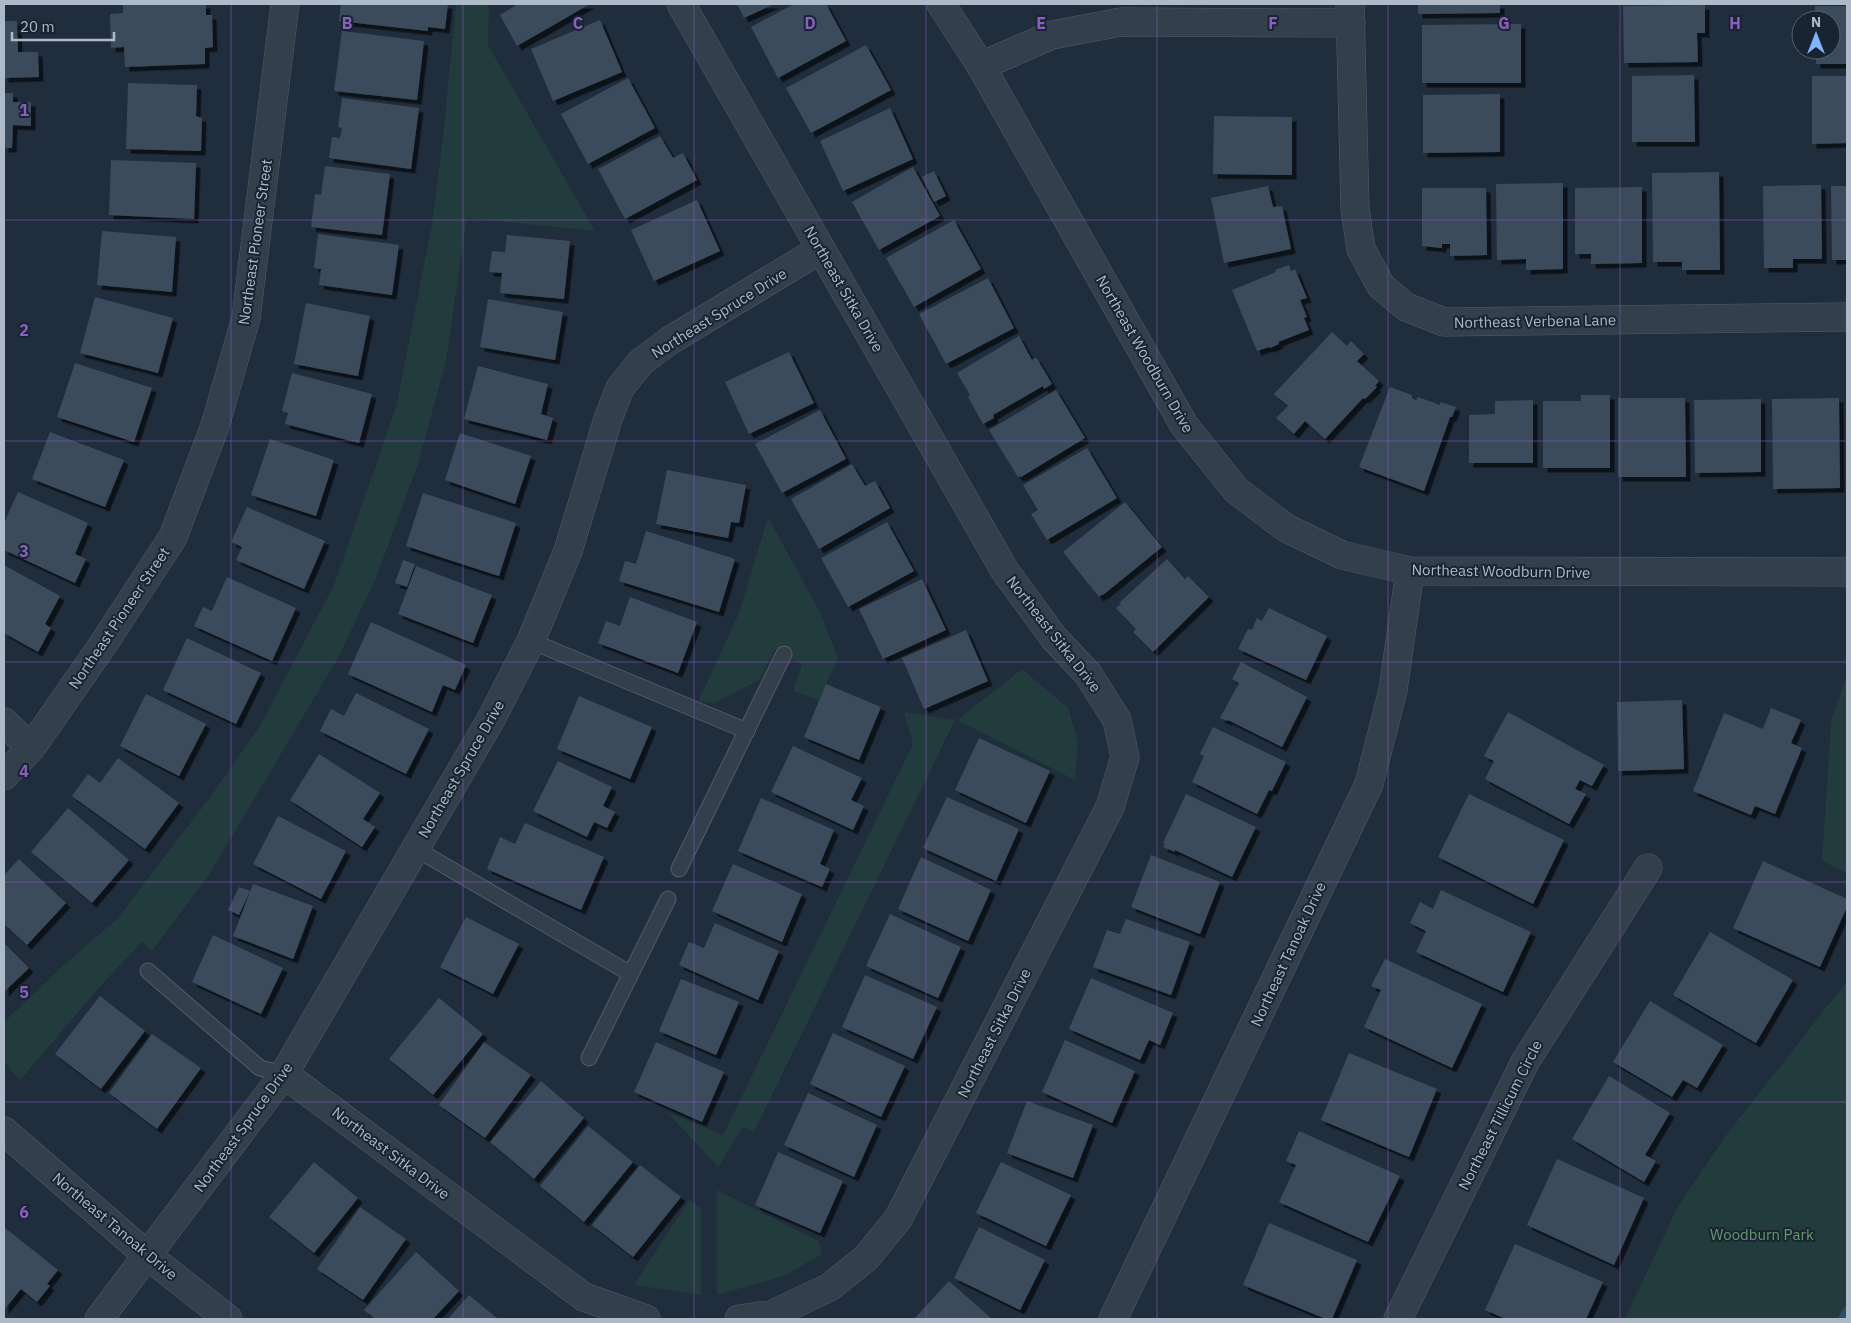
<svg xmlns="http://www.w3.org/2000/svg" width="1851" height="1323" viewBox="0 0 1851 1323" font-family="'IBM Plex Sans',sans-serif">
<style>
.green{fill:#223b3d}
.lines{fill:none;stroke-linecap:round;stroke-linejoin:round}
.stream{stroke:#314a65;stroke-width:10}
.building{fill:#3b4c5b;filter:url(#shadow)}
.service-casing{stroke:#515d6a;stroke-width:17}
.minor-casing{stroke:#515d6a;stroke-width:29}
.tertiary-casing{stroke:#515d6a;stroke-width:29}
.service{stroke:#343f4c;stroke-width:15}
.minor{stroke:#343f4c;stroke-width:28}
.tertiary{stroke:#343f4c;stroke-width:28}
.grid{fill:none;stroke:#8d5ec2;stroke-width:1;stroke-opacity:0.55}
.labels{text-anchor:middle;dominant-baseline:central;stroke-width:4;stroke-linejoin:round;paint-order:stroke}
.street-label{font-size:15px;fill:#aebac8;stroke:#192431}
.park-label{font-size:15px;fill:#639b6d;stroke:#192431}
.grid-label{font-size:16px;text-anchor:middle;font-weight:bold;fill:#8d5ec2;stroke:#192431;stroke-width:4;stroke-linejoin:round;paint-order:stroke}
</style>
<defs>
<filter id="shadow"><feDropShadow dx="4.5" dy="4.5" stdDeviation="0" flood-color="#0009"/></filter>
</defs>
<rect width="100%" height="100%" fill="#202d3c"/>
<!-- green -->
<path class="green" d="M456 4H489L488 45 595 231 467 218 446 361 418 464 376 578 338 658 210 873 152 951 142 942 103 983 20 1080 4 1062V1022L67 962 117 919 208 800 260 726 334 585 396 407 432 224 443 137Z
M768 517 820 612 838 658 819 700 793 691 802 665 775 649 759 680 715 703 698 702 739 613Z
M1022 669 1068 708 1078 742 1075 780 957 720Z
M1847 676V873L1822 861 1831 721Z
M904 712 955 720 754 1132 743 1127 718 1167 667 1112 723 1135 913 744Z
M1847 981V1319H1625L1677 1208 1724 1138Z
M717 1190 819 1241 822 1254 786 1275 717 1295Z
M689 1200 701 1208V1295L634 1285Z"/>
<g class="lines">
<!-- stream -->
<path class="stream" d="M1843 1319 1847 1312"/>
</g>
<!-- building -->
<path class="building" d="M206 4V15H212L213 47 205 48V64L125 67 124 47 111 48 110 14 123 13V5Z
M341 4H448L445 29 428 27V31L339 21Z
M513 4H590L517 46 500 15 515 6Z
M737 4H774L744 18Z
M794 4H826L846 41 778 78 751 27Z
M1418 4H1500V13L1418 14Z
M1705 5V33H1697L1698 62 1624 63 1623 6Z
M1815 6H1847V64H1816V50H1831V20H1815Z
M600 20 622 72 553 101 531 49Z
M4 21H17L18 52H38L39 77 4 78Z
M1521 24V83H1422V25Z
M342 31 424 41 417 100 334 91Z
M866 45 891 90 811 133 786 88Z
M1694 75 1695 142H1632V76Z
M1812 76H1847V143L1812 144Z
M628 78 655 128 588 164 561 114Z
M128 83 197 85 196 116 202 118 201 151 126 149Z
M4 93H13V102H31V126L13 125 12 148H4Z
M1500 94V152L1423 153V95Z
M342 98 419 108 411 169 329 158 332 137 340 138 342 128 338 127Z
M890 108 913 159 843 191 820 141Z
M1214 116 1292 117V175L1213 174Z
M660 136 673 158 683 153 697 180 625 219 598 169Z
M111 160 196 163 194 219 109 215Z
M325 166 390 174 382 235 311 227 315 194 321 195Z
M913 167 940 216 879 250 852 202Z
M934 171 946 196 934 202 922 177Z
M1719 172 1720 270H1682V262H1653L1652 173Z
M1563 183V269L1526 270V259L1497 260 1496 184Z
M1821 185 1822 259H1793V268H1764L1763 186Z
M1268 186 1273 207 1282 206 1291 249 1224 263 1211 198Z
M1831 186H1847V260H1832Z
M1642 187V263L1591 264V254H1575V188Z
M1422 188H1486L1487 255 1450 256V244H1442V248L1422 246Z
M697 200 720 251 654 281 631 230Z
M954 220 981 269 914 307 886 258Z
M102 231 176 237 172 292 97 285Z
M318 234 399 245 392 295 319 285 321 269 314 268Z
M507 235 570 241 564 299 500 293 502 273 489 272 492 251 505 252Z
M1289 265 1291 271 1295 269 1307 298 1300 300 1307 317 1304 318 1309 330 1278 342 1279 344 1270 348 1269 347 1257 351 1232 290 1276 272 1275 270Z
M988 278 1014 328 946 364 919 314Z
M95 297 173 318 158 373 80 353Z
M488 299 563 312 555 360 480 347Z
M306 303 370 316 358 376 294 364Z
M1332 332 1347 346 1351 341 1364 354 1357 361 1379 381 1375 386 1377 387 1365 399 1363 398 1325 439 1305 421 1294 434 1276 418 1288 406 1274 394Z
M1019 336 1032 360 1036 357 1052 384 1044 389 1043 386 993 415 994 418 983 424 968 397 970 395 957 373Z
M789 352 814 403 749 434 725 382Z
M75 363 152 388 134 442 57 417Z
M478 366 548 384 541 414 553 418 547 440 464 419Z
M292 373 372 394 359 443 285 424 288 413 282 411Z
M1390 387 1412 395V398L1416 400 1418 397 1440 405V402L1456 407 1452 417H1450L1424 491 1359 467Z
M1056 390 1085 438 1021 477 1020 476 1018 477 989 430Z
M1581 395H1610V468H1543V401H1581Z
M1618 398H1685L1686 477H1618Z
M1839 398 1840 488 1773 489 1772 399Z
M1761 399V472L1695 473 1694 400Z
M1533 400V463H1469V415L1495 414V401Z
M820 410 846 459 782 493 755 444Z
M50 432 124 460 105 507 32 479Z
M460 433 531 456 515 504 445 480Z
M270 439 334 460 316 516 251 495Z
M1087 448 1117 498 1047 540 1031 514 1038 510 1023 485Z
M852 464 865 486 875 481 890 508 819 549 791 499Z
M667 470 746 485 739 523 731 522 728 538 656 524Z
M18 492 88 523 75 554 86 559 75 583 4 550V523Z
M423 493 516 523 499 576 406 546Z
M1125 502 1162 547 1103 595V594L1099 597 1063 552Z
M247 507 325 541 304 589 236 560 242 547 231 542Z
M887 522 914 571 848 607 821 558Z
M646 531 735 559 719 612 619 581 625 561 636 564Z
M1167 559 1185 579 1188 576 1209 597 1153 652 1133 632 1136 629 1116 608 1121 604 1119 603Z
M403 560 415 564 407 587 395 583Z
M4 565 60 596 45 624 51 628 38 652 4 633Z
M416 566 492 595 473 643 398 614Z
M227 577 296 608 272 661 194 626 203 607 212 611Z
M922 579 946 630 883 659 859 609Z
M630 597 697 622 678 673 598 643 606 621 620 626Z
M1269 608 1327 636 1306 680 1238 649 1248 629 1252 630 1257 618 1262 621Z
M371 622 466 665 455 690 443 685 432 712 348 674Z
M966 630 988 681 924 709 902 658Z
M187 638 261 673 236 724 163 690Z
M1241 662 1307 697 1282 747 1228 720 1227 721 1220 718 1239 683 1232 679Z
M826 684 881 707 859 760 804 737Z
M356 693 429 729 406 774 320 731 331 709 344 716Z
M146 694 206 724 179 776 120 746Z
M579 696 652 727 630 779 557 749Z
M1682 700 1684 769 1618 771 1617 702Z
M1771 708 1801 720 1791 743 1802 748 1775 814 1755 806 1751 815 1693 791 1724 713 1763 729Z
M1508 712 1604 765 1592 786 1580 780 1575 789 1586 794 1569 824 1485 779 1494 761 1484 756Z
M1213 727 1286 762 1272 791 1269 790 1257 814 1192 782 1204 756 1200 754Z
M979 738 1050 771 1026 823 955 790Z
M793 746 862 778 851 800 864 806 853 830 771 792Z
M319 754 380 793 363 819 375 827 362 847 290 800Z
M118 758 179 803 145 849 72 796 88 774 100 783Z
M558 761 612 787 603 806 615 812 607 828 594 822 587 837 533 811Z
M1186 794 1256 827 1232 877 1175 850V852L1163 847 1165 844 1163 843Z
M1469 794 1564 840 1533 904 1438 857Z
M947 797 1019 829 996 881 923 848Z
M761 798 834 830 820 864 830 869 822 887 738 851Z
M68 808 129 860 92 903 31 852Z
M278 816 346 851 321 899 253 864Z
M525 823 604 857 581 910 487 869 500 837 515 844Z
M1151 855 1220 882 1200 934 1131 907Z
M921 857 991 890 968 941 898 909Z
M19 859 66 903 27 945 4 924V875Z
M1763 861 1847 899V907L1820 967 1733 928Z
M733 864 802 894 782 942 712 911Z
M253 884 313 906 293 959 233 936Z
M239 887 250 891 239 915 228 910Z
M1441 890 1531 932 1503 992 1416 952 1426 931 1410 923 1420 902 1433 909Z
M890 914 961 947 938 998 866 966Z
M466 917 519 944 493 994 440 967Z
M1126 919 1190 942 1171 995 1093 967 1107 930 1120 934Z
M715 923 779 951 758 1000 679 965 689 942 704 948Z
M1710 932 1793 980 1756 1043 1673 995Z
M213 935 283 968 261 1014 192 982Z
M4 943 29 968 4 992Z
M1385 959 1482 1004 1452 1068 1364 1027 1381 990 1371 986Z
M865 975 937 1007 913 1059 842 1027Z
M1091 978 1173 1013 1160 1045 1149 1040 1140 1060 1069 1029Z
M681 979 739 1002 716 1055 659 1031Z
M100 996 145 1031 101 1089 55 1054Z
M439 998 483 1034 433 1095 389 1059Z
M1650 1001 1723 1045 1697 1088 1683 1080 1672 1097 1613 1062Z
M833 1033 905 1066 881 1117 810 1084Z
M152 1034 201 1068 157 1129 109 1093Z
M1065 1040 1135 1071 1112 1123 1042 1092Z
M484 1042 531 1075 485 1138 439 1105Z
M656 1042 724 1072 702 1122 634 1092Z
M1349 1053 1437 1089 1409 1157 1321 1120Z
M1609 1076 1670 1113 1645 1155 1656 1161 1644 1182 1572 1139Z
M541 1081 584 1118 534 1179 490 1142Z
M808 1093 877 1125 854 1177 784 1145Z
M1027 1101 1093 1125 1073 1178 1007 1153Z
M588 1126 633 1162 584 1222 540 1186Z
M1299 1131 1400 1176 1368 1242 1279 1202 1296 1165 1286 1161Z
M778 1152 843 1181 820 1233 755 1205Z
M1557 1159 1644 1198 1614 1265 1527 1225Z
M314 1162 358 1198 314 1253 269 1217Z
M1001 1162 1071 1195 1046 1246 976 1213Z
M640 1165 681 1197 633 1257 592 1225Z
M360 1207 406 1239 363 1300 317 1269Z
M1269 1223 1357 1260 1332 1319H1326L1243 1285Z
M4 1227 58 1270 47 1284 50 1286 37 1302 21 1289 4 1310Z
M979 1227 1045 1260 1020 1310 954 1278Z
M1515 1244 1603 1282 1586 1319H1506L1485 1310Z
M416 1252 459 1291 433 1319H375L364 1310Z
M949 1281 992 1319H914Z
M469 1295 498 1319H448Z"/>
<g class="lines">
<!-- service casing -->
<g class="service-casing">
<path id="service" d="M531 641 747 731
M416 849 631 974
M679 869 784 654
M148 971 260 1068 284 1074
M589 1058 668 899"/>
</g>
<!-- minor casing -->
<g class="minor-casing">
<path id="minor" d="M681 4 1005 571 1054 638 1088 674 1117 720 1125 757 1110 807 898 1219 866 1258 830 1287 773 1314 739 1319
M1350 4 1355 209 1361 249 1381 286 1406 307 1444 322 1847 317
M981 66 1052 35 1121 22 1351 23
M4 722 31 748
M4 776 31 748 102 646 173 537 215 426 246 318 285 4
M284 1074 584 1297 646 1319
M4 1131 148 1256 228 1319
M99 1319 284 1074 490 721 531 641 568 551 608 419 620 388 641 362 669 341 821 249
M1113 1319 1369 784 1393 690 1410 571
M1398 1319 1525 1062 1648 868"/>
</g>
<!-- tertiary casing -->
<g class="tertiary-casing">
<path id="tertiary" d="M941 4 981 66 1184 425 1236 490 1286 528 1342 555 1410 571 1847 572"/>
</g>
<!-- service -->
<use href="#service" class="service"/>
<!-- minor -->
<use href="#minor" class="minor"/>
<!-- tertiary -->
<use href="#tertiary" class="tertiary"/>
</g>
<!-- grid -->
<path class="grid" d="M231 4V1319M463 4V1319M694 4V1319M926 4V1319M1157 4V1319M1388 4V1319M1620 4V1319M4 220H1847M4 441H1847M4 662H1847M4 882H1847M4 1102H1847"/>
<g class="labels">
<!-- street labels -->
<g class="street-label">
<text transform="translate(255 242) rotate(-82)">Northeast Pioneer Street</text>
<text transform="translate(844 289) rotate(60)">Northeast Sitka Drive</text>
<text transform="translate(719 313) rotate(-32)">Northeast Spruce Drive</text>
<text transform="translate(1535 321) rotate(-1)">Northeast Verbena Lane</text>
<text transform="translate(1145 354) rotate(60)">Northeast Woodburn Drive</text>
<text transform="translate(1501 571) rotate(1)">Northeast Woodburn Drive</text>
<text transform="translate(119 618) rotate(-56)">Northeast Pioneer Street</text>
<text transform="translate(1054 634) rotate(52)">Northeast Sitka Drive</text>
<text transform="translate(461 769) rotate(-60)">Northeast Spruce Drive</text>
<text transform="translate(1288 954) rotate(-65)">Northeast Tanoak Drive</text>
<text transform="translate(994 1033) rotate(-63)">Northeast Sitka Drive</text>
<text transform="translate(1500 1115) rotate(-63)">Northeast Tillicum Circle</text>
<text transform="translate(243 1127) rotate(-54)">Northeast Spruce Drive</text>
<text transform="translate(391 1153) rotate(37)">Northeast Sitka Drive</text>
<text transform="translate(115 1226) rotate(40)">Northeast Tanoak Drive</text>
</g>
<!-- park labels -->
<g class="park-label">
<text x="1762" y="1234">Woodburn Park</text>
</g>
</g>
<g class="grid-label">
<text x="347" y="29">B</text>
<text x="578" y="29">C</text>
<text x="810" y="29">D</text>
<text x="1041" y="29">E</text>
<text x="1273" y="29">F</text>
<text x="1504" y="29">G</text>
<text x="1735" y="29">H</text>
<text x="24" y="116">1</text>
<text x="24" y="336">2</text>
<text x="24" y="557">3</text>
<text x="24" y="777">4</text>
<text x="24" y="998">5</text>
<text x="24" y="1218">6</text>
</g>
<!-- border -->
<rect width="1851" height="1323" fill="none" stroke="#aebac8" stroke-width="10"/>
<!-- north arrow -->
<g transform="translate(1816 35)"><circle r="24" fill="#192431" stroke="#55606d"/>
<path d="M0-4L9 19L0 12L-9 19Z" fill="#7db6ff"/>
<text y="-8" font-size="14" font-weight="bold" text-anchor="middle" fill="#aebac8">N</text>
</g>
<!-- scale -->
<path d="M12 32v8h102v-8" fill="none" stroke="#aebac8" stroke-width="2.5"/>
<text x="20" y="32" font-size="15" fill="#aebac8" stroke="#192431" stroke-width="4" paint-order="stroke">20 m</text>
</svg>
